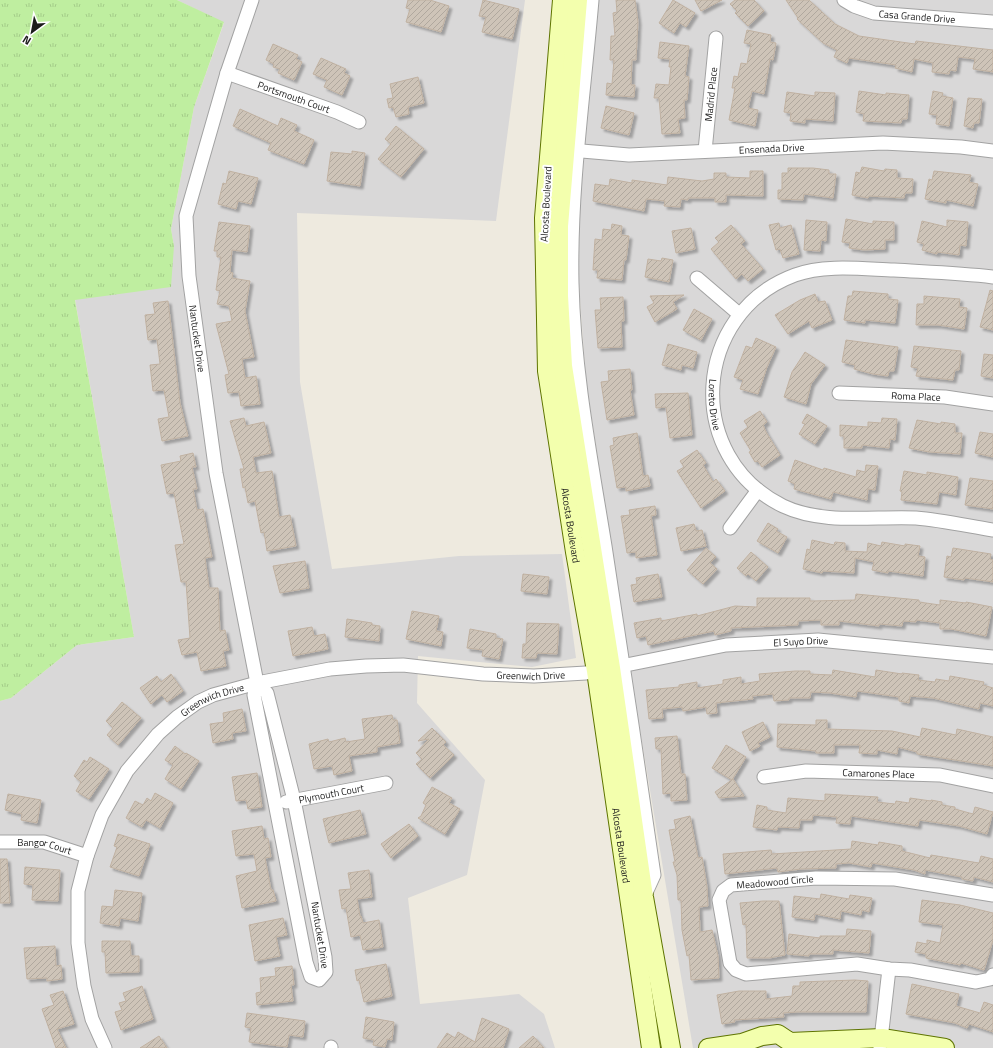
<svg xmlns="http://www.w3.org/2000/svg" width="993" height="1048" viewBox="0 0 993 1048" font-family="'Titillium Web',sans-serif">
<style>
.residential{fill:#d9d8d8}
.grass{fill:url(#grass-tufts)}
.building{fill:url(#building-hatch);stroke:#c0b1a1;filter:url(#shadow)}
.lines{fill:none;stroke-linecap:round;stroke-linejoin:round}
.street-casing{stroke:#a2a2a2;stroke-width:15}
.secondary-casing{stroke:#5e7400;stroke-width:20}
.street{stroke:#fff;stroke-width:13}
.secondary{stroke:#f3ffad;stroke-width:18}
.labels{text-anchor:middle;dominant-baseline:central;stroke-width:4;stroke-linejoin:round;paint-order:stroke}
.street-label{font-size:10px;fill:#1b1b1b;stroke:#fff}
</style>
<defs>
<pattern id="grass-tufts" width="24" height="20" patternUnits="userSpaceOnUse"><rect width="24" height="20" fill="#bfeea0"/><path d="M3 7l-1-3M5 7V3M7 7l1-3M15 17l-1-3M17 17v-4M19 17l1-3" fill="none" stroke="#a4cc89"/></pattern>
<pattern id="building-hatch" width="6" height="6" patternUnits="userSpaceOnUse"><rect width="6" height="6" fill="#cec4b8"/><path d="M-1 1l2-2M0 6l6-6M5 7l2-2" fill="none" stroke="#b0a89e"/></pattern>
<filter id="shadow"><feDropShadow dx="3" dy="3" stdDeviation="1" flood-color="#0004"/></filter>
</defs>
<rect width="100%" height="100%" fill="#eeeadf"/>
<!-- residential -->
<path class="residential" d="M177 0H525L496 221 297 213 300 382 332 569 459 556 562 554 576 658 532 667 418 656 417 703 485 780 467 875 408 898 420 1004 519 994 544 1014 555 1048H0V701L11 698 77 645 134 637 75 299 174 246 171 229 194 107 224 23Z
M595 0H993V1048H693L629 664 586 380 577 258 581 173Z"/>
<!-- grass -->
<path class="grass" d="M0 0H177L224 22 194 107 171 229 174 246 171 287 75 300 134 637 77 645 11 698 0 701Z"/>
<!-- building -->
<path class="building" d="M408 0H430L449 6 441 32 406 22 410 9 406 8Z
M483 0 519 9 512 39 482 32 486 17 479 16Z
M616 0H635L638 22 636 60H632L631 85H635L634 97 606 95 607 83 612 84 614 60H610L611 36H615L613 13 617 12Z
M673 0 695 13 686 27 680 23 674 33 659 23Z
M695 0H722L701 11Z
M735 0H754L764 11 748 26 735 13 737 11 730 4Z
M786 0H809L835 24 859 36 915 44 916 41 993 50V72L973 69 975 59 958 57 956 71 950 70 949 74 932 72 933 63 914 59 912 72 895 68 896 65 849 58 847 63 834 57 837 50 823 43 797 19 798 18Z
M747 30 771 35 770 42 776 43 773 60 770 59 764 94 752 91 748 108 758 110 755 126 729 120 735 88H732L734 76 738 77 741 63 747 64 751 44 744 43Z
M660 42 689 46 685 76 689 77 687 100H684L685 118 678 119 680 133 662 134 659 98H654L656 84 669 85 671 67H669L670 59 658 58Z
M273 44 298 55 296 59 302 62 294 80 278 73 280 69 273 67 274 64 266 60Z
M321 58 346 69 344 73 350 76 342 95 324 87 327 80 313 74Z
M418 77 424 103 408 107 409 114 396 117 393 107 389 108 387 99 393 98 390 84Z
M859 91 886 95V93L909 95 907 119H902L901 123 863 121 864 114 856 112Z
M933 91 943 93 942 96 953 98 949 126 936 124 937 115 929 114Z
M787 92 815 96V92L835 93 833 121 805 119V123L790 121 791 113 784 112Z
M968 98 982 99 979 123H974L973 128 964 126Z
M606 106 634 113 629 135 601 128Z
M240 109 278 126 281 118 297 125 294 131 314 140 304 164 268 150 271 143 233 126Z
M396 126 424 149 401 177 378 159 391 144 385 139Z
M352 151 365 153 360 186 327 181 331 152 352 154Z
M862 167 884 171 885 169 897 170V178L913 179 912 193H905L904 198 869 196 868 198 852 195 856 172 860 173Z
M788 168H813L829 170V174H836L833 198 804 194 803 200 778 199V190H782V173H788Z
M229 171 258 178 251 204 238 201 236 209 218 204 223 183 226 184Z
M750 171H763V196L726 195V202H715V198H688V200L681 199 680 207 664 206 665 201 646 199 644 211 593 201 595 184 609 186 610 179 632 183V180L667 185 668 177 702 181 714 179V173H726V177L750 178Z
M934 171 971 175 969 182 978 184 973 206 946 200V203L925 199 929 179 932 180Z
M846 219 873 224V221L894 222V240H885V249L864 250 849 248 850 243 842 242Z
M806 220 827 222 826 241 821 240 820 251 804 250Z
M947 220 968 222 966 246 960 245 959 255 937 252V254L922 250 924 244 917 242 922 221 947 227Z
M219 222 250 226 247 252 232 250 230 272 233 273 232 278 250 281 245 311 254 357 242 359 245 378 256 376 260 404 241 406 239 392 228 393 225 375 229 374 216 324 232 321 229 306 217 304 220 291 216 290 221 257H217V251H214Z
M779 223 780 228 791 225 799 254 783 258 780 249 776 250 769 225Z
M612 224 622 226 621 235 629 236 626 260H624L622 280 597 278 598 270H593L595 239 602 240 603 229 611 230Z
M731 225 745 241 741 244 763 269 748 281 742 274 736 279 711 249 719 242 715 238Z
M691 228 695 249 676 253 672 231Z
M662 258 673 260 669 282 645 277 648 259 661 261Z
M990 290 993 291V330L980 327Z
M853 291 888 294V299L898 300 895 323 865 320V323L844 320 848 296H852Z
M815 294 818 302 825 301 832 320 812 328 809 321 788 334 775 315 800 300Z
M684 295 673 302 677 309 655 322 647 307 654 303 650 296Z
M924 296 960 299 959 307 967 308 964 329 938 325H916L917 304H924Z
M623 297 624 321H621L622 347 598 348 595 310H601L600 298Z
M168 301 180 403 188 436 162 441 158 419 169 417 164 390 153 391 150 365 160 364 157 339 148 340 145 315 155 314 153 303Z
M694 309 712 319 701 340 683 330Z
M756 338 776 347 767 367 758 394 740 389 743 380 734 377 746 346 752 348Z
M846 340 898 347 894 371H889L888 376 873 374 854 369 855 365 842 362Z
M668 344 697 352 693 368 682 365 681 370 662 365Z
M914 346 961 351 959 370H955L953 380 916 376 918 368 911 367Z
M805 352 825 365 811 384 806 404 784 397 792 372Z
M984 354 993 355V378L981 376Z
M630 369 632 390H630L634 415 607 420 601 382 609 381 608 371Z
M688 393 692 435 670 438 666 407 656 408 655 394Z
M760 411 767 422 763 425 766 432 780 455 762 467 758 461 755 462 749 452 751 451 740 433 748 427 744 421Z
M807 414 827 426 815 444 799 434 805 424 802 423Z
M244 418 246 426 264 422 271 453 253 457 256 473 272 471 279 517 290 515 296 546 267 551 264 532 261 533 255 501 248 503 245 487 243 488 240 469H244L230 421Z
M882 418 897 419 895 440 890 439 889 448 862 445V448H844V436H840V425L868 427V422L881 423Z
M917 420 941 424V422L955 424V433H962L960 454 929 452 909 448Z
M980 432 993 434V457L975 453Z
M637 433 643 476 648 475 650 486 626 491V487L617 488 610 446 614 445 613 438Z
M697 450 706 463 703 465 713 482 716 479 725 491 701 508 677 471 684 467 680 461Z
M193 453 196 467H192L197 489H193L197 510 203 509 212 557 205 558 209 588H218L220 631 225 630 229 650 223 651 226 666 201 671 197 652 182 655 178 640 190 638 186 582H181L175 545 184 544 174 493 167 494 161 465 181 461 180 456Z
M795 460 823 470 824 468 856 477 857 470 865 472 866 465 878 466 875 490 868 489 867 500 833 492 831 499 794 489 795 484 788 481Z
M904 471 927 475V472L958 477 956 495 939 492 937 504 901 500 902 492 900 491Z
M970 478 993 481V509L965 505Z
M655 506 656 515 651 516 657 555 636 558V552L627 553 621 516 630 515 629 510Z
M768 523 778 529 776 531 787 537 778 553 757 541Z
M694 524 696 531 702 530 706 546 681 551 676 528Z
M812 540 834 545 835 542 845 543V551L867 552 868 543 881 546 882 542 905 546V544L920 546 918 556 925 557 923 576 888 571V573L872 570 874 562 855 558 854 573 823 571 822 573 803 569 807 549 810 550Z
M706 548 716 557 710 563 717 569 703 584 687 570Z
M953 548 991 554 990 559 993 560V582L965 578 964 580 944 577 947 556 951 557Z
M751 552 768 567 756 581 748 574 746 576 737 568Z
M305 561 309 588 280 593 273 566Z
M523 574 549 577 547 594 521 591Z
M658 574 662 597 634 602 631 585 637 584 636 578Z
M856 594 919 600V602L940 605V600L966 603V602L992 607 986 636 951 629H940V623L916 620V622L903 621 902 626 879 624V626L839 621V625H821V620L798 621V625L731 628V631L715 635 714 631 648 645 646 636 637 638 634 623 661 618V621L697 614V616L735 606 757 607V598H810V601L855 600Z
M412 611 439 616 436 631 443 632 441 646 406 639Z
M347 619 372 623V625L380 626 379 641 345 637Z
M527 623 559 624 557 654 537 653 536 658H522L523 644H526Z
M312 627 314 636 325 634 328 649 293 656 288 631Z
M470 629 496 634V638L503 639 499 659 482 656 483 650 467 648Z
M833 670 875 677 876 670 902 674V673L919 675 918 680 935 682 936 679 949 681 950 676 984 682 983 685 993 688V706L980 703 979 709 933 698 910 696 909 703 899 701V697L857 691 856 697 830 693 811 692 810 698H789V700L774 701 773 694 752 696 753 699 716 703 717 713 707 714 706 707 683 711 682 707 662 709 663 718 649 719 646 690 679 687V685L697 682V688L723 684V680L741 677V684L760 681 759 674 795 671H810V674L832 675Z
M171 674 183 691 167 702 162 695 151 704 140 688 157 676 161 682Z
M122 702 141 718 118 745 107 735 113 728 106 721Z
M242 709 246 731 232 733 233 739 213 743 210 724 224 722 223 713Z
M392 715 393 720H397L400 743 377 747V752L349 756 352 771 334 775 332 766 314 769 309 744 328 739 329 742 345 738 346 742 365 739 362 719Z
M816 720H827V729L892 731 920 737 922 728 956 735 957 729 993 737V766L917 754V752L898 747 897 754 877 750V754L859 753 860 745H834V753H816V751L777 747 778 724 816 725Z
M763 722 770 737 758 743 760 746 750 751 742 732Z
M432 728 446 742 443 745 454 755 430 778 416 764 422 759 416 753 429 739 418 741Z
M677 736 681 774H685L687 800 671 801V793L663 794 661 749H656L655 738Z
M726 745 746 757 732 780 712 768Z
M175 746 185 754 186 753 199 761 181 789 165 779 173 765 165 760Z
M90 757 109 769 89 799 76 791 81 782 74 776 84 760 87 762Z
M257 773 262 807 248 809 246 800 236 801 232 777Z
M733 779 744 796 719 798 715 792Z
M432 787 452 798 449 803 460 809 445 834 418 818 421 816 426 805 423 803Z
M155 793 173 803 160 828 146 820 142 827 126 818 135 801 143 805 147 798 151 801Z
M8 794 41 800 37 823 21 820 22 814 5 810Z
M825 794 878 797 877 802 895 804 896 801 909 803 910 798 931 801V800L942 802V805L955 807V809L973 814 975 807 993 812 987 834 959 826 919 820 918 826 851 816 850 824 836 823 837 817 813 815 812 820H800L799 828 778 827 777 830 753 827 757 805 767 807V810L786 813 788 798 825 801Z
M360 810 366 834 329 843 323 819Z
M690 816 698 858 702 857 707 887 708 906 699 907 700 932 712 930 718 956 719 978 691 980 689 955 687 956 682 930 681 900H678L677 875 673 862H675L669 830 676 829 674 820Z
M409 824 418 836 391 858 381 844Z
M262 826 264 839 268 838 271 857 265 858 271 890H273L276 901 242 908 236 876 257 871 254 854 236 856 232 831Z
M118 834 150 844 139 876 110 867 117 847 114 846Z
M852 841 878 845 879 842 902 846V851L930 858 931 855 979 863 981 856 993 859V882L974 877 973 881 962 879V877L925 870V874L914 870 872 863 871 867 849 863 836 864V868L801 869 778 872 777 868 725 874 723 854 771 850 772 854 851 849Z
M0 859H7L10 903H0Z
M25 867 60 870 58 901 32 900 33 885 24 884Z
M369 870 372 897 357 899 360 916H361L363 923 379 920 383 947 363 950 360 935 351 937 346 908 342 909 339 890 351 889 348 873Z
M115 890 142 893 138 921 120 918 119 926 100 923 102 906 113 907Z
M821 894 849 899 850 895 872 898 869 912 862 910 861 915 841 911 840 919 815 914 814 920 792 917 794 896 820 899Z
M922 900 960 905 993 913V940L984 970 961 963 960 965 926 958V954L915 952 917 942 927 944V940L940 943 943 925 919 922Z
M763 901H779L785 955 769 958H747L746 924 743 925 740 903Z
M283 918 287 935 276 937 280 956 255 961 249 925Z
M847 929 871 931 869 953 833 950V954H809V956L787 954 789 934 820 938V936H846Z
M102 941H130L131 956H139V972L106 973 105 952H102Z
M55 946 56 966 61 965 62 979 47 981V978L27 979 24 948Z
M386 964 392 996 364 1002 359 980 357 981 355 970Z
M292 966 294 985H291L293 1001 257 1005 256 993 261 992 260 978 276 976 275 968Z
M855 980 868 981 866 1012H797L783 1013 784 1017 734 1020 735 1022 722 1024 717 995 739 991H766V999L792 996 793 986H800V982Z
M912 984 959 994 956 1006 980 1013 984 1002 993 1005V1032L969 1024 967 1028 955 1023 906 1014Z
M142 986 153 1019 121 1030 115 1012 122 1010 119 1003 126 1001 123 993Z
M63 991 74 1024 57 1029 66 1048H56L42 1009 54 1005 50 995Z
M247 1013 305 1021 303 1037 289 1035 287 1047 249 1042 251 1028 245 1027Z
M366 1017 394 1022 392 1040 387 1039 385 1047 373 1045 374 1040 363 1038Z
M482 1018 509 1029 503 1048H437L447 1033 455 1038 458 1032 475 1042Z
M159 1036 167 1048H140Z
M533 1036 544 1048H519Z"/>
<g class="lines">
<!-- street casing -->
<g class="street-casing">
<g id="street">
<path id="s1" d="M252 0 227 73 186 216 189 276 216 473 257 683 254 695 306 962 311 977 319 980 326 972 325 957 294 800 267 693 257 683"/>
<path d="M592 0C584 94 570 188 572 283 574 372 591 459 605 546 622 656 638 765 654 875L644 897"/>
<path id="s2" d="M844 0 854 6 874 13 993 22"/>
<path id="s3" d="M227 73 337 112 359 122"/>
<path id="s4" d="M570 150 629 155 883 143 961 147 993 151"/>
<path id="s5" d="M705 151 716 38"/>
<path id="s6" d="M993 277C960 273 927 272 894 270 864 269 824 264 795 275 692 313 683 457 783 506 823 525 873 516 916 518 941 520 968 526 993 530"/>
<path d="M697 278 739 314"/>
<path id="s7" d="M839 393 945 397 993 404"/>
<path d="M730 528 758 490"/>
<path id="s8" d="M764 777 806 771 940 775 993 786"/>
<path id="s9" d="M286 802 386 783"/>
<path id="s10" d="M0 842H44L87 856"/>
<path d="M993 895 895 879 816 878 731 885 723 891 719 900 730 963 736 970 746 974 857 964 889 969 910 970 976 982 990 979 993 975"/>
<path id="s11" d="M105 1048 92 1019 84 986 78 943V891L87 856 102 815 127 771 158 734 177 717 198 702 213 695 257 683 330 669 366 666 403 665 483 674 534 676 586 673 726 645 818 640 993 657"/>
<path d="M331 1048V1047"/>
<path d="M880 1048 889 969"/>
</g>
</g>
<!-- secondary casing -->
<g class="secondary-casing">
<g id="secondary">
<path id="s12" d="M562 0 544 218 547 371 575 552 596 671 651 1048"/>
<path d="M578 0 559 226V296L563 366 611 668 644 897 671 1048"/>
<path d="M708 1048 742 1043 762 1036 778 1034 790 1042 882 1038 945 1048"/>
</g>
</g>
<!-- street -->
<use href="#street" class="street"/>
<!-- secondary -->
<use href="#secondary" class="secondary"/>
</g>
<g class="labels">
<!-- street labels -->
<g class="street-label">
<text stroke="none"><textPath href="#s2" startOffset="76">Casa Grande Drive</textPath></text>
<text stroke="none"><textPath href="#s5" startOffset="57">Madrid Place</textPath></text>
<text stroke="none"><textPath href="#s3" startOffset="71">Portsmouth Court</textPath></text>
<text stroke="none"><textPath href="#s4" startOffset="202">Ensenada Drive</textPath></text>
<text transform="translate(546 204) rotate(-87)">Alcosta Boulevard</text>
<text stroke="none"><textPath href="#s1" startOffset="349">Nantucket Drive</textPath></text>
<text stroke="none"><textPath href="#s7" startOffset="77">Roma Place</textPath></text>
<text stroke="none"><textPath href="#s6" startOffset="364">Loreto Drive</textPath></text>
<text stroke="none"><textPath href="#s12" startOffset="528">Alcosta Boulevard</textPath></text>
<text stroke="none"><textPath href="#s11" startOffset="1002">El Suyo Drive</textPath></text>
<text stroke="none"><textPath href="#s11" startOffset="729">Greenwich Drive</textPath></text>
<text stroke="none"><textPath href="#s11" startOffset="405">Greenwich Drive</textPath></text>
<text stroke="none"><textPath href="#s8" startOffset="115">Camarones Place</textPath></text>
<text stroke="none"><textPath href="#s9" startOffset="46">Plymouth Court</textPath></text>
<text stroke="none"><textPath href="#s12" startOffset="852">Alcosta Boulevard</textPath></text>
<text stroke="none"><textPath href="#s10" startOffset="45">Bangor Court</textPath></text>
<text transform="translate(775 882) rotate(-5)">Meadowood Circle</text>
<text transform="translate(320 935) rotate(81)">Nantucket Drive</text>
</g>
</g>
<!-- north arrow -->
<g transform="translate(32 32) rotate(212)" stroke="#ffffff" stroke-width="3" paint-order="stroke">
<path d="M0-3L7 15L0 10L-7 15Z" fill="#1b1b1b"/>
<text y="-6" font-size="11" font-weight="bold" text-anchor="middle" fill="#1b1b1b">N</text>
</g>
</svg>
